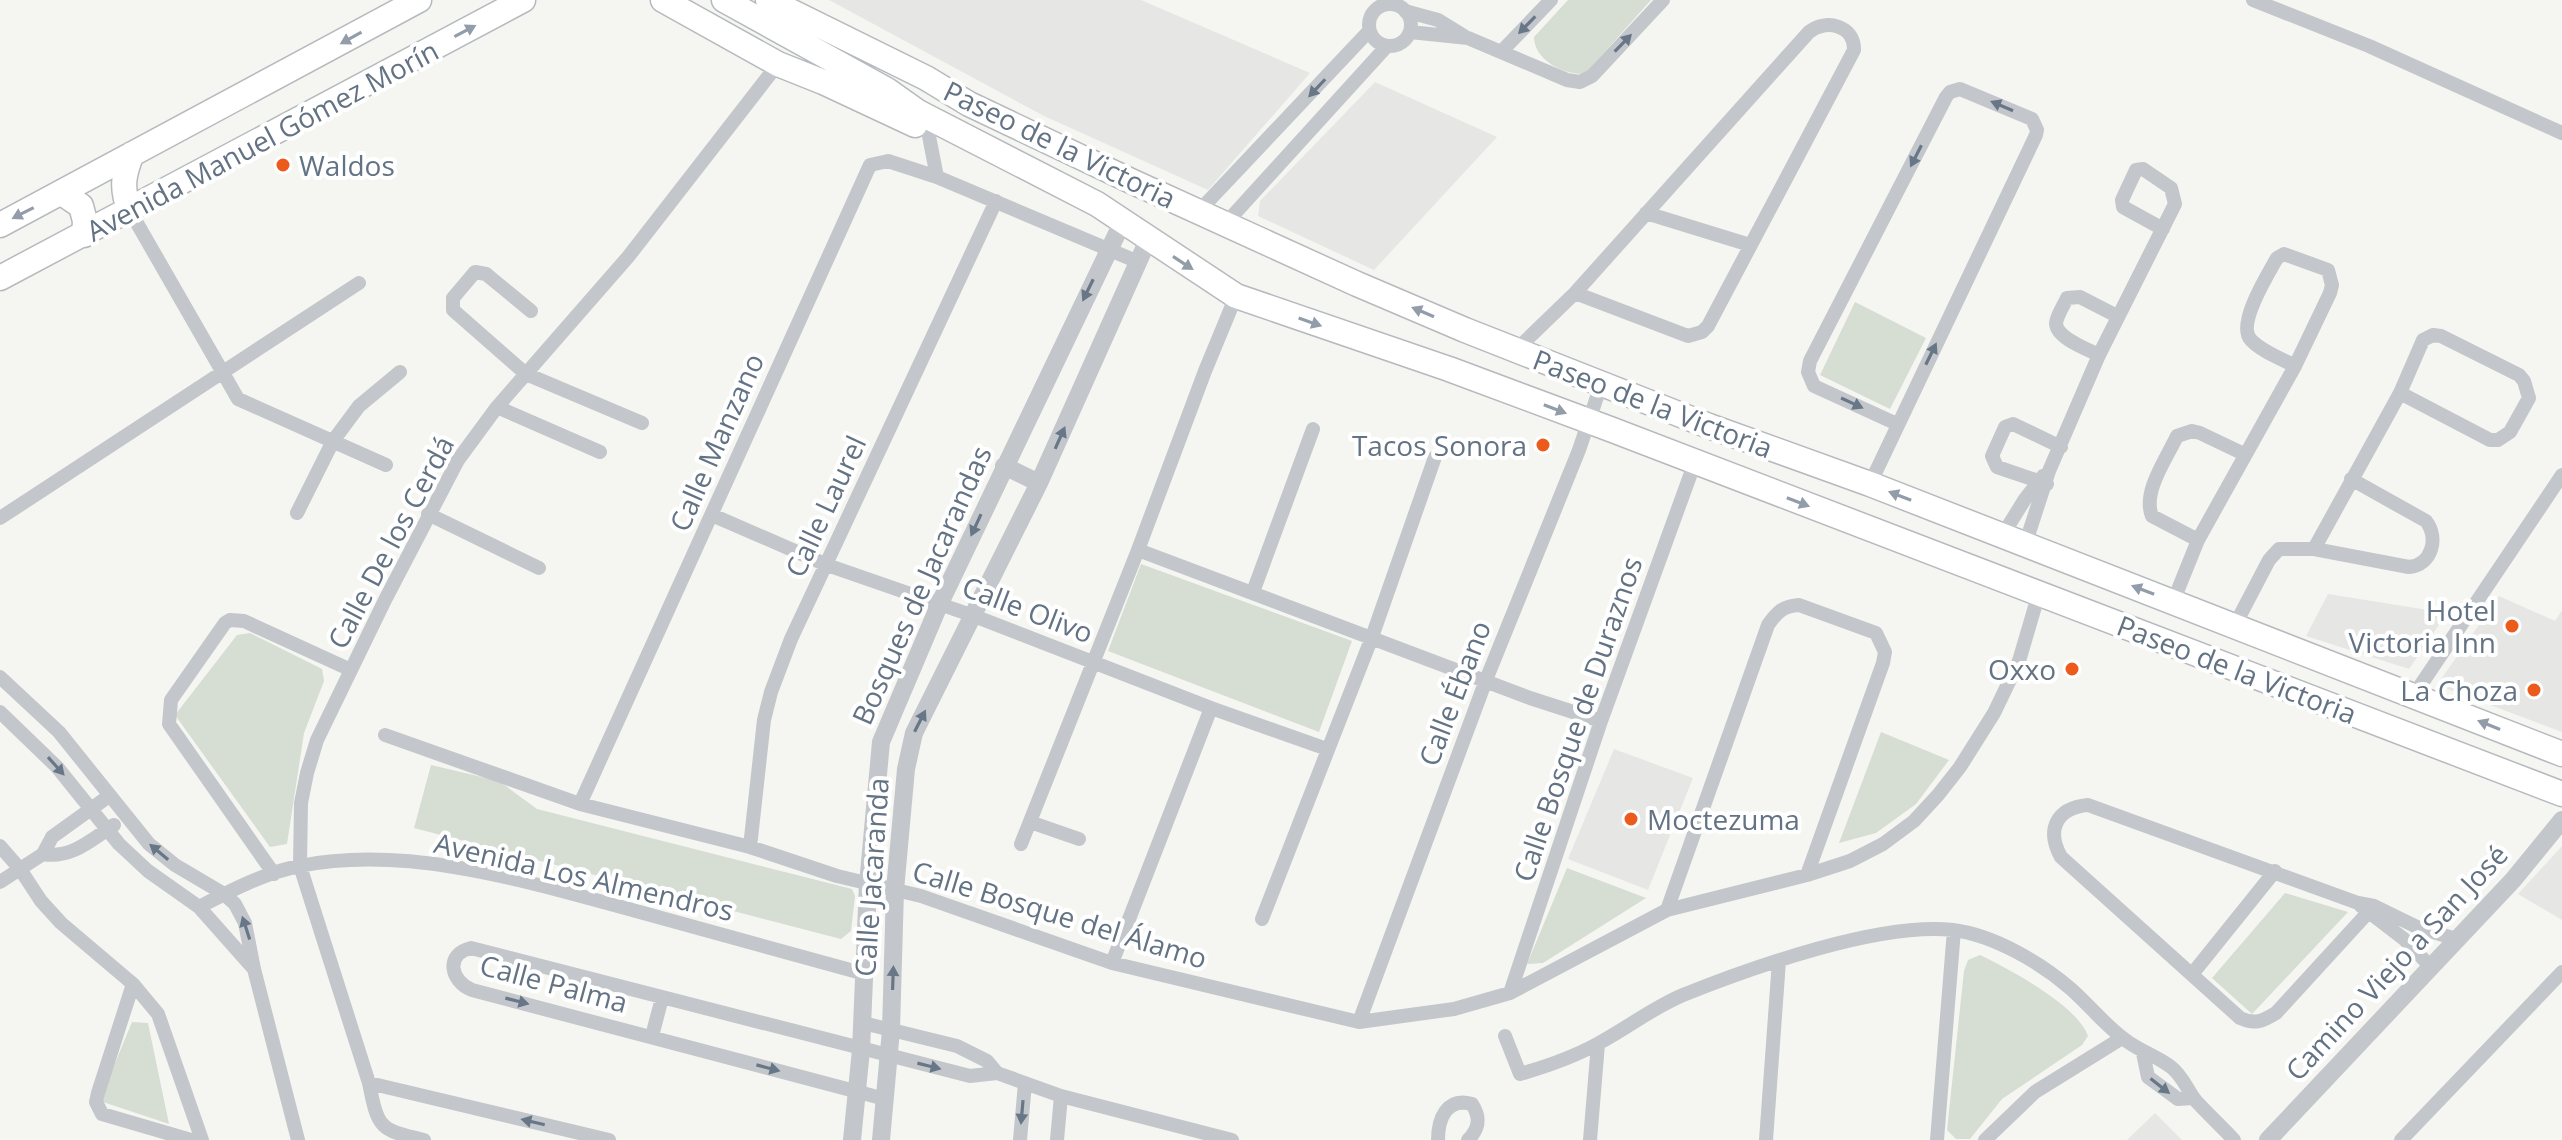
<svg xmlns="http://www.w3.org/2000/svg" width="2562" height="1140" viewBox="0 0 2562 1140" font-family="'Open Sans',sans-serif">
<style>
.built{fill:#e6e7e5}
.green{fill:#d6ddd2}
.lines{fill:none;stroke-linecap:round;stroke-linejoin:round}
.primary-casing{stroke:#b6babe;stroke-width:27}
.minor{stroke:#c3c6ca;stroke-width:14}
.tertiary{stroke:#c3c6ca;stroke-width:18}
.primary{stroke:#fff;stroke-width:24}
.oneway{fill:#687788}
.oneway2{fill:#929da9}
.poi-dot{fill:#ec5b1b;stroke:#fff;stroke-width:3}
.labels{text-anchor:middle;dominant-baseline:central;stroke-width:8;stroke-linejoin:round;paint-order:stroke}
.street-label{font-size:28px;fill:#637384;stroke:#fff}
.poi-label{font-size:28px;fill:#637384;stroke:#fff;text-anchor:end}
</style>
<rect width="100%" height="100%" fill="#f5f6f1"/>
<!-- built -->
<path class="built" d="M829 0H1141L1310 73 1208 190 1044 116Z
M1375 82 1497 137 1374 270 1258 216 1260 201Z
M2328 594 2447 613 2409 669 2306 636Z
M2499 596 2555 621 2562 610V732L2437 685Z
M1614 749 1693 778 1648 890 1568 859Z
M2562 846V920L2518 894Z
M2155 1113 2182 1140H2127Z"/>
<!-- green -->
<path class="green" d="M1568 0H1651L1585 74C1564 75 1534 60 1534 37Z
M1855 302 1926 338 1890 409 1820 375Z
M1141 564 1352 641 1319 732 1108 651Z
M250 633 322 669 324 681 304 733 287 844 270 847 175 715 237 635Z
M1881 732 1949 760 1916 804 1876 833 1839 843Z
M431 765 499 781 537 809 852 889 855 896 851 931 841 939 414 828Z
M1567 868 1646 898 1543 963 1527 964Z
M2285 893 2348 912 2252 1014 2212 978Z
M1980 955C2009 969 2077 1005 2088 1036L2082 1045 2002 1099 1970 1139H1956L1947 1130 1964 971 1968 960Z
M132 1022 148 1023 169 1124 103 1102 106 1085Z"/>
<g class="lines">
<!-- primary casing -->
<g class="primary-casing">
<path id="primary" d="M663 0 778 64 823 82 915 125
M724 0 887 90 918 112 1097 204 1236 296 1449 369 1610 429 2562 794
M768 0 926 78 969 104 1131 181 1357 284 1465 330 1709 426 1870 484 2562 754
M62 193 81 206 85 221 84 235
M130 211C121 189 123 175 132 154
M0 225 419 0
M0 278 523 0"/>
</g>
<!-- minor -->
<path class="minor" d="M2253 0 2369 46 2562 133
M1369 25a21 21 0 1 1 42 0a21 21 0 1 1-42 0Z
M1405 11 1438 20 1464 36
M1410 32 1468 38 1567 80 1580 82 1592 76 1663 0
M1502 51 1551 0
M928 131 937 177
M130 211 238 399 386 465
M1199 211 1369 31
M1646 213 1750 245
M1226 223 1387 46
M531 311 486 274 475 272 453 298V310L526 374 642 423
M1515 351 1575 293 1809 32C1826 18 1855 26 1854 50L1708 326 1702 332 1688 336 1575 293
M2099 355C2087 349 2056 338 2056 323 2057 315 2064 305 2067 298L2080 297 2117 316
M497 407 600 452
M1870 484 2036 135 2037 130 2032 119 1960 89 1950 92 1946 97 1810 361 1808 372 1814 386 1897 424
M2047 484 1997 467 1992 456 2005 427 2013 424 2061 447
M297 513 333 441 359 406 400 372
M428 514 539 568
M712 515 827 565 974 616 1211 708 1327 749
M0 518 359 283
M2002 536 2025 499 2043 476
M2198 540 2152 516C2142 492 2167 458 2177 436L2192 431 2200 433 2244 454
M2025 545 2049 471 2099 355 2175 204 2171 188 2143 169 2136 170 2122 200 2123 207 2163 229
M2314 549 2400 393 2423 340 2433 335 2441 336 2519 375 2524 381 2529 398 2510 432 2498 440H2490L2400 393
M1138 550 1530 698 1601 721
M1253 592 1313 429
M2173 602 2198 540 2295 366 2330 293 2332 285 2328 270 2284 254 2277 258C2268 274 2236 325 2251 340 2261 351 2282 359 2295 366
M2235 625 2269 560 2279 549H2314L2409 567C2432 565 2439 538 2426 521L2351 479
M0 677 59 732 149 844 175 865 224 894 235 904 245 923 254 969 298 1140
M2414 695 2562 475
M0 712 57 767 119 844 148 871 199 907 254 969
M385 735 580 804 750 847 837 876 921 896 1112 963 1359 1022 1454 1009 1510 993 1667 910 1807 875 1850 861 1883 844 1914 821 1938 795 1960 767 1994 713 2019 661 2039 593
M580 804 870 165 888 161 937 177 1136 261
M1030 822 1079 839
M1021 844 1138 550 1205 371 1236 296
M0 846 20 869 41 901 61 923 133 984 158 1014 202 1140
M750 847 764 720 771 692 791 639 996 201
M43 854C72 859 92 839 114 825
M43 854 52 837 109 796
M274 874 169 724 171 700 225 623 230 620 244 621 351 670
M0 882 43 854
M2361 906 2404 939 2430 966
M2374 906 2276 1013C2263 1021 2255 1025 2240 1018L2061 857C2046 830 2056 808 2088 805L2358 903 2374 906 2417 927 2456 939
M199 907C230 891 266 872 300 866 409 844 532 883 636 911 712 932 789 953 865 974
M1667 910 1768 625C1777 612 1783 606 1799 605L1876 633 1885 652 1883 663 1807 875
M1262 919 1372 637 1435 457
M1112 963 1211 708
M2193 973 2275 871
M133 984 98 1093 96 1102 102 1114 191 1140
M1510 993 1601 721 1695 462
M1359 1022 1486 680 1579 450 1601 385
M863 1023 957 1046 987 1061 997 1073 1061 1096 1232 1140
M652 1036 662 998
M1505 1036 1520 1074C1548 1066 1574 1057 1599 1043 1627 1028 1654 1007 1683 995 1753 967 1879 922 1953 930 1994 935 2041 963 2071 989 2089 1005 2105 1025 2124 1039 2139 1051 2157 1056 2171 1067 2183 1076 2187 1090 2196 1101 2208 1114 2222 1127 2234 1140
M2143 1053 2148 1077 2178 1099 2193 1098
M369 1083 609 1140
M885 1099 472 990C450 981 445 954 471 948L970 1076 997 1073
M424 1140C379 1130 378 1128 369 1083L300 866 301 803 307 773 317 740 385 600 458 460 497 407 628 257 778 64
M1020 1140 1025 1083
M1057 1140 1061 1096
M1438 1140C1438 1118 1447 1097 1472 1104 1481 1118 1479 1129 1468 1140
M1590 1140 1598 1044
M1766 1140 1779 961
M1937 1140 1954 930
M1985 1140 2035 1092 2122 1038
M2401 1140 2562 972"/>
<!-- tertiary -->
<path class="tertiary" d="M1004 466 1039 483
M852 1140 861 1050 868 884 881 742 940 603 1123 221
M881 1140 891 1030 895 890 906 769 914 733 1039 483 1148 240
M2268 1140 2513 880 2562 820"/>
<!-- primary -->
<use href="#primary" class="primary"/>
</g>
<!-- one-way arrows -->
<defs><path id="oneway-solid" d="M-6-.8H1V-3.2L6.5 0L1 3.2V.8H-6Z" transform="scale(2)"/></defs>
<g class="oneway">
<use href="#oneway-solid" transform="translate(1527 25) rotate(134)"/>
<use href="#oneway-solid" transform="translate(1623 43) rotate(-46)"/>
<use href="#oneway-solid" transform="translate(1317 88) rotate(133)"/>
<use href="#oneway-solid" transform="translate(2002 106) rotate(-157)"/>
<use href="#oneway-solid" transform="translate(1916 156) rotate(117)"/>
<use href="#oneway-solid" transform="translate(1088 290) rotate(116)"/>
<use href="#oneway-solid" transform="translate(1931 354) rotate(-64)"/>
<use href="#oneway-solid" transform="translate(1852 403) rotate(25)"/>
<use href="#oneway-solid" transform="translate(1060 438) rotate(-66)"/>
<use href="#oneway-solid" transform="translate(976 525) rotate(115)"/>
<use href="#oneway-solid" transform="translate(920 721) rotate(-63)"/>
<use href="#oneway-solid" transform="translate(56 766) rotate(48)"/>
<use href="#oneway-solid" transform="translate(159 852) rotate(-140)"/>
<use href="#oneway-solid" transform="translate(246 928) rotate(-108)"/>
<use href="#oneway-solid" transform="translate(893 978) rotate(-88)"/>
<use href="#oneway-solid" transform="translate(517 1001) rotate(14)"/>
<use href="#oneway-solid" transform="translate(929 1066) rotate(14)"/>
<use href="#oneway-solid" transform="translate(768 1068) rotate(15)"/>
<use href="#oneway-solid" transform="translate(2160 1086) rotate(38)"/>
<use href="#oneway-solid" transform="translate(1022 1112) rotate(95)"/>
<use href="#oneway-solid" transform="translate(533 1122) rotate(-167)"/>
</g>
<g class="oneway2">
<use href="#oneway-solid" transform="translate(465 31) rotate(-28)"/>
<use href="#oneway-solid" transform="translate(351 38) rotate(151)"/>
<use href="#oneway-solid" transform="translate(23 213) rotate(153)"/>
<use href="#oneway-solid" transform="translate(1183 263) rotate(33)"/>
<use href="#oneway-solid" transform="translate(1423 312) rotate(-157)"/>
<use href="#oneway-solid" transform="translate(1310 322) rotate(19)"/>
<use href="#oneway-solid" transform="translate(1555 409) rotate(21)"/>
<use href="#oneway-solid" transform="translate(1900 496) rotate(-159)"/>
<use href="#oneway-solid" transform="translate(1798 502) rotate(21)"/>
<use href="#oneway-solid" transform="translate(2143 590) rotate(-159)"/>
<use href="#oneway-solid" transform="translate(2489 725) rotate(-158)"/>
</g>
<!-- markers -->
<g class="poi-dot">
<circle cx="283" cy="165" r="8"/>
<circle cx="1543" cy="445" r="8"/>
<circle cx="2512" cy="626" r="8"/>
<circle cx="2072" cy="669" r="8"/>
<circle cx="2534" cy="690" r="8"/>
<circle cx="1631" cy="819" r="8"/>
</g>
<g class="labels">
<!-- street labels -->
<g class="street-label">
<text transform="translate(262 140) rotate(-28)">Avenida Manuel Gómez Morín</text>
<text transform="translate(1060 144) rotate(26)">Paseo de la Victoria</text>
<text transform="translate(1653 403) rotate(21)">Paseo de la Victoria</text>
<text transform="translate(716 442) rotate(-66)">Calle Manzano</text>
<text transform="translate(825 506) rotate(-65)">Calle Laurel</text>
<text transform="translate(390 542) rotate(-62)">Calle De los Cerdá</text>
<text transform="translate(921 585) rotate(-66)">Bosques de Jacarandas</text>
<text transform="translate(1028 609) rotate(21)">Calle Olivo</text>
<text transform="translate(2237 669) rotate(21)">Paseo de la Victoria</text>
<text transform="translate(1454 693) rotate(-69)">Calle Ébano</text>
<text transform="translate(1577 719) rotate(-71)">Calle Bosque de Duraznos</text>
<text transform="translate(584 876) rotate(13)">Avenida Los Almendros</text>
<text transform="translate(871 877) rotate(-86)">Calle Jacaranda</text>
<text transform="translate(1060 914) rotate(17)">Calle Bosque del Álamo</text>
<text transform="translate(2396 962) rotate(-47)">Camino Viejo a San José</text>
<text transform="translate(554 983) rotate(15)">Calle Palma</text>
</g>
<!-- poi labels -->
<g class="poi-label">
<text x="299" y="165" text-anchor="start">Waldos</text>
<text x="1527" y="445">Tacos Sonora</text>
<text x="2496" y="610">Hotel<tspan x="2496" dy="32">Victoria Inn</tspan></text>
<text x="2056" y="669">Oxxo</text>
<text x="2518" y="690">La Choza</text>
<text x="1647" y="819" text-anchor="start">Moctezuma</text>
</g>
</g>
</svg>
